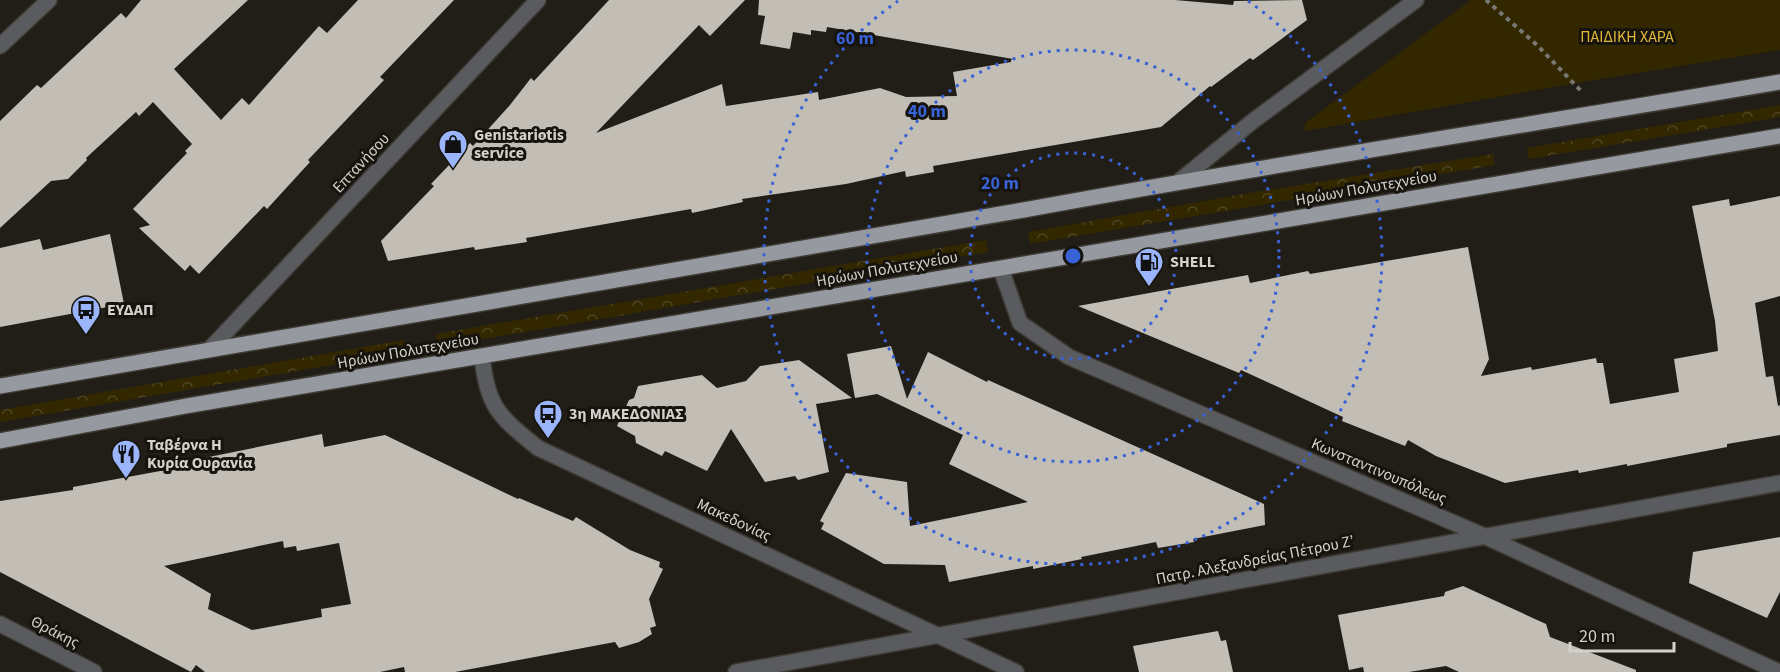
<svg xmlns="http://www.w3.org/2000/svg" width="1780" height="672" viewBox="0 0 1780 672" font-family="'Source Sans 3',sans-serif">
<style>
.green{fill:#332700}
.forest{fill:url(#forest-crowns)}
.building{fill:#c2beb5;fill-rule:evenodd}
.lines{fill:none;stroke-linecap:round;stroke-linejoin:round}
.street-casing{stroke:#3d3b34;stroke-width:18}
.primary-casing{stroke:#3d3b34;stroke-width:18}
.path{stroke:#797772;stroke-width:4;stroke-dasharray:4.5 4.5;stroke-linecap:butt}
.street{stroke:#5a5b5f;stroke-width:15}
.primary{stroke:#9699a0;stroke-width:15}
.ring{fill:none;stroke:#3862d6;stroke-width:3;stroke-dasharray:3 6}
.labels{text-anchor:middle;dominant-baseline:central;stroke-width:6;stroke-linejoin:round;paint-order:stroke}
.park-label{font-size:16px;fill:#e4bb37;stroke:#17140e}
.poi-label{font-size:16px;font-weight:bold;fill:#d3d1cd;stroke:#17140e;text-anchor:start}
.street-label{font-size:16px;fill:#d3d1cd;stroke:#17140e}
.centre{fill:#3862d6;stroke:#17140e;stroke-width:3}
.ring-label{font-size:18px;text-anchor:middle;font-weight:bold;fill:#3862d6;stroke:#17140e;stroke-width:6;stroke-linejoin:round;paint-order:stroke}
</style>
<defs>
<pattern id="forest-crowns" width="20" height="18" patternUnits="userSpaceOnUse" patternTransform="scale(1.5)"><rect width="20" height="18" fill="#332700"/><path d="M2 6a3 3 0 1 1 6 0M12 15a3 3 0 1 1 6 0" fill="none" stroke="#504524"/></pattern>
</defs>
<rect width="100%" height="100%" fill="#201e17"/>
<!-- green -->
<path class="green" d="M1471 0H1780V50L1594 80 1305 131V123Z"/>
<!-- forest -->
<path class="forest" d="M1780 105V117L1528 159 1527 148Z
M1493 154 1495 165 1030 244 1028 232 1249 193Z
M986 240 988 252 438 347 436 334Z
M404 340 407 352 0 422V410Z"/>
<!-- building -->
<path class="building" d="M141 0H248L174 69 221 120 242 98 249 105 319 26 327 33 358 0H454L380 77 384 80 308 160 310 162 267 209 264 206 199 274 190 265 185 271 139 228 150 225 133 209 187 153 185 151 192 144 153 102 139 116 136 112 86 158 87 160 68 179 51 181 0 228V121L37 85 41 88 121 13 126 18Z
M609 0H745L710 36 699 25 596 133 722 84 726 106 818 92 819 100 880 88 906 97 957 96 953 72 1011 62V60L1013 59 827 27 826 32 811 30V35L793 32 790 49 760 44 765 16 758 15 759 0H1175L1233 5 1234 1 1302 0 1307 20 1253 60 1250 58 1211 87 1210 86 1161 127 933 166 934 172 906 177 905 171 846 184 742 199 743 202 692 213 691 209 526 238 527 242 475 250 474 247 388 261 381 241 434 186 431 184 470 143 473 146 510 105 531 78 534 81Z
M1780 196V296L1755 303 1766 377 1773 376 1778 406 1780 405V435L1727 444V447L1627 466V464L1579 473 1578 470 1505 483 1436 456 1408 440 1405 446 1342 421 1343 417 1241 370 1239 373 1078 306 1248 275 1250 283 1308 271 1310 274 1468 247 1489 359 1481 376 1531 367 1532 370 1596 358 1597 363H1603L1610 404 1679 392 1674 359 1718 351 1715 321 1692 206 1729 199 1730 206Z
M110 234 124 304 0 327V248L40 239 43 250Z
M891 346 907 399 928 352 987 382 988 380 1264 504 1265 525 1193 539 1194 542 1158 548 1156 542 1081 557 1082 559 1033 569V566L949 582 945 565 884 564 821 529 824 523 820 521 846 473 907 482 910 526 1028 502 949 464 963 435 877 394 855 398 847 354Z
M799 360 852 398 816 404 829 472 798 480 795 476 765 482 731 429 707 471 665 451 662 456 636 443 635 436 617 426 629 400 634 398 638 386 702 375 717 388 746 381 760 366Z
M322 434 324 447 385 435 518 499 519 498 573 521 576 517 630 550 660 562 659 567 663 569 649 599 656 626 650 628 652 634 639 642 619 648 615 642 455 672H405L404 667 380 672H205L196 665 191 672 0 572V501L73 490V487L204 463V458ZM283 541 284 548 296 546 297 551 339 543 351 604 321 609 322 617 252 630 208 609 211 594 164 566Z
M1780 537V592L1767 618 1689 583 1693 552Z
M1463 586 1546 624 1550 637 1636 670V672H1459L1446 666 1409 672H1364L1363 667 1349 670 1338 615 1444 596 1445 592Z
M1218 631 1221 641 1226 640 1233 672H1139L1133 646Z"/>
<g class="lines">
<!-- street casing -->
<g class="street-casing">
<path id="street" d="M0 46 49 0
M1178 182 1253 121 1416 0
M1001 269 1020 323 1069 357 1482 535 1779 672
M209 350 538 0
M482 356C487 408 500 417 538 448L1016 672
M0 624 94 672
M736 672C1085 611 1432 544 1780 483"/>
</g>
<!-- primary casing -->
<g class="primary-casing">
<path id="primary" d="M0 386 1018 211C1271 164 1526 126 1780 82
M0 441 186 406 1780 136"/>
</g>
<!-- path -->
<path class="path" d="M1486 0 1537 45 1581 91"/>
<!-- street -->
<use href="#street" class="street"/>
<!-- primary -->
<use href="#primary" class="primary"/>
</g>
<!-- distance rings -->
<g class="ring">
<circle cx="1073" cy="256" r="103"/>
<circle cx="1073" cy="256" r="206"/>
<path d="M1248 1A309 309 0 1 1 898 1"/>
</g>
<!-- icons -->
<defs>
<g id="shop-pin" transform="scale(1.5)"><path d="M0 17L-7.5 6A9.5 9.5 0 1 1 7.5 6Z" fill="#9bb5fd" stroke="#17140e"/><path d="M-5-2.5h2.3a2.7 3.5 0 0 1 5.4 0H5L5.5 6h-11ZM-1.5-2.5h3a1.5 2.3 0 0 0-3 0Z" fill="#111"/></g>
<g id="fuel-pin" transform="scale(1.5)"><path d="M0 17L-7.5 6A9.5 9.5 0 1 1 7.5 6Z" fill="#9bb5fd" stroke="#17140e"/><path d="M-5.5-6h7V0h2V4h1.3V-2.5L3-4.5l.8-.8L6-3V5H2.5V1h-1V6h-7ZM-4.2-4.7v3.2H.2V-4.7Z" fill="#111"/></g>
<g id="bus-pin" transform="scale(1.5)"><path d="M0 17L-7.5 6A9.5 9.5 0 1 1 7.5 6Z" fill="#9bb5fd" stroke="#17140e"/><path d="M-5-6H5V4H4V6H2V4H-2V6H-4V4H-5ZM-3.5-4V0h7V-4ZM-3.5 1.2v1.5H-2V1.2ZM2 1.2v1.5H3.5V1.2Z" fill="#111"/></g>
<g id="restaurant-pin" transform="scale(1.5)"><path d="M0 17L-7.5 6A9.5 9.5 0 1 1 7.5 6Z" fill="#9bb5fd" stroke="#17140e"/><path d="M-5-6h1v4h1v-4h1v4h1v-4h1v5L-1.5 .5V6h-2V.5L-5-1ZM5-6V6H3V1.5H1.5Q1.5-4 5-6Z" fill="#111"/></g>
</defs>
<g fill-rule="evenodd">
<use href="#shop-pin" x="453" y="144"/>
<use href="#fuel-pin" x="1149" y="262"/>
<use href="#bus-pin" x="86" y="310"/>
<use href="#bus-pin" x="548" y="414"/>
<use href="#restaurant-pin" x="126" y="454"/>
</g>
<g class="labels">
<!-- park labels -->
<g class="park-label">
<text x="1627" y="37">ΠΑΙΔΙΚΗ ΧΑΡΑ</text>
</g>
<!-- poi labels -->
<g class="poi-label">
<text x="474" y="135">Genistariotis<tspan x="474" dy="18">service</tspan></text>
<text x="1170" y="262">SHELL</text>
<text x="107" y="310">ΕΥΔΑΠ</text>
<text x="569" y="414">3η ΜΑΚΕΔΟΝΙΑΣ</text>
<text x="147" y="445">Ταβέρνα Η<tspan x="147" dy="18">Κυρία Ουρανία</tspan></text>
</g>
<!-- street labels -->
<g class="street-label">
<text transform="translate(361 163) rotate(-47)">Επτανήσου</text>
<text transform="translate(1366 188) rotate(-10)">Ηρώων Πολυτεχνείου</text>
<text transform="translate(887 269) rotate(-10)">Ηρώων Πολυτεχνείου</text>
<text transform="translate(408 351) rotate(-10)">Ηρώων Πολυτεχνείου</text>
<text transform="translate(1379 471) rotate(23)">Κωνσταντινουπόλεως</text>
<text transform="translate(734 520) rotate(25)">Μακεδονίας</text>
<text transform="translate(1255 560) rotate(-11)">Πατρ. Αλεξανδρείας Πέτρου Ζ’</text>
<text transform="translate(55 632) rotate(27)">Θράκης</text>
</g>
</g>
<circle cx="1073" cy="256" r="9" class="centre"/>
<g class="ring-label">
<text x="855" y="44">60 m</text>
<text x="927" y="117">40 m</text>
<text x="1000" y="189">20 m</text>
</g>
<!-- scale -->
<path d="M1570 642v9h104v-9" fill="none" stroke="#d3d1cd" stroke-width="3"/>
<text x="1579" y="642" font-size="18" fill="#d3d1cd" stroke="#17140e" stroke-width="4.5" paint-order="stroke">20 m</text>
</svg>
